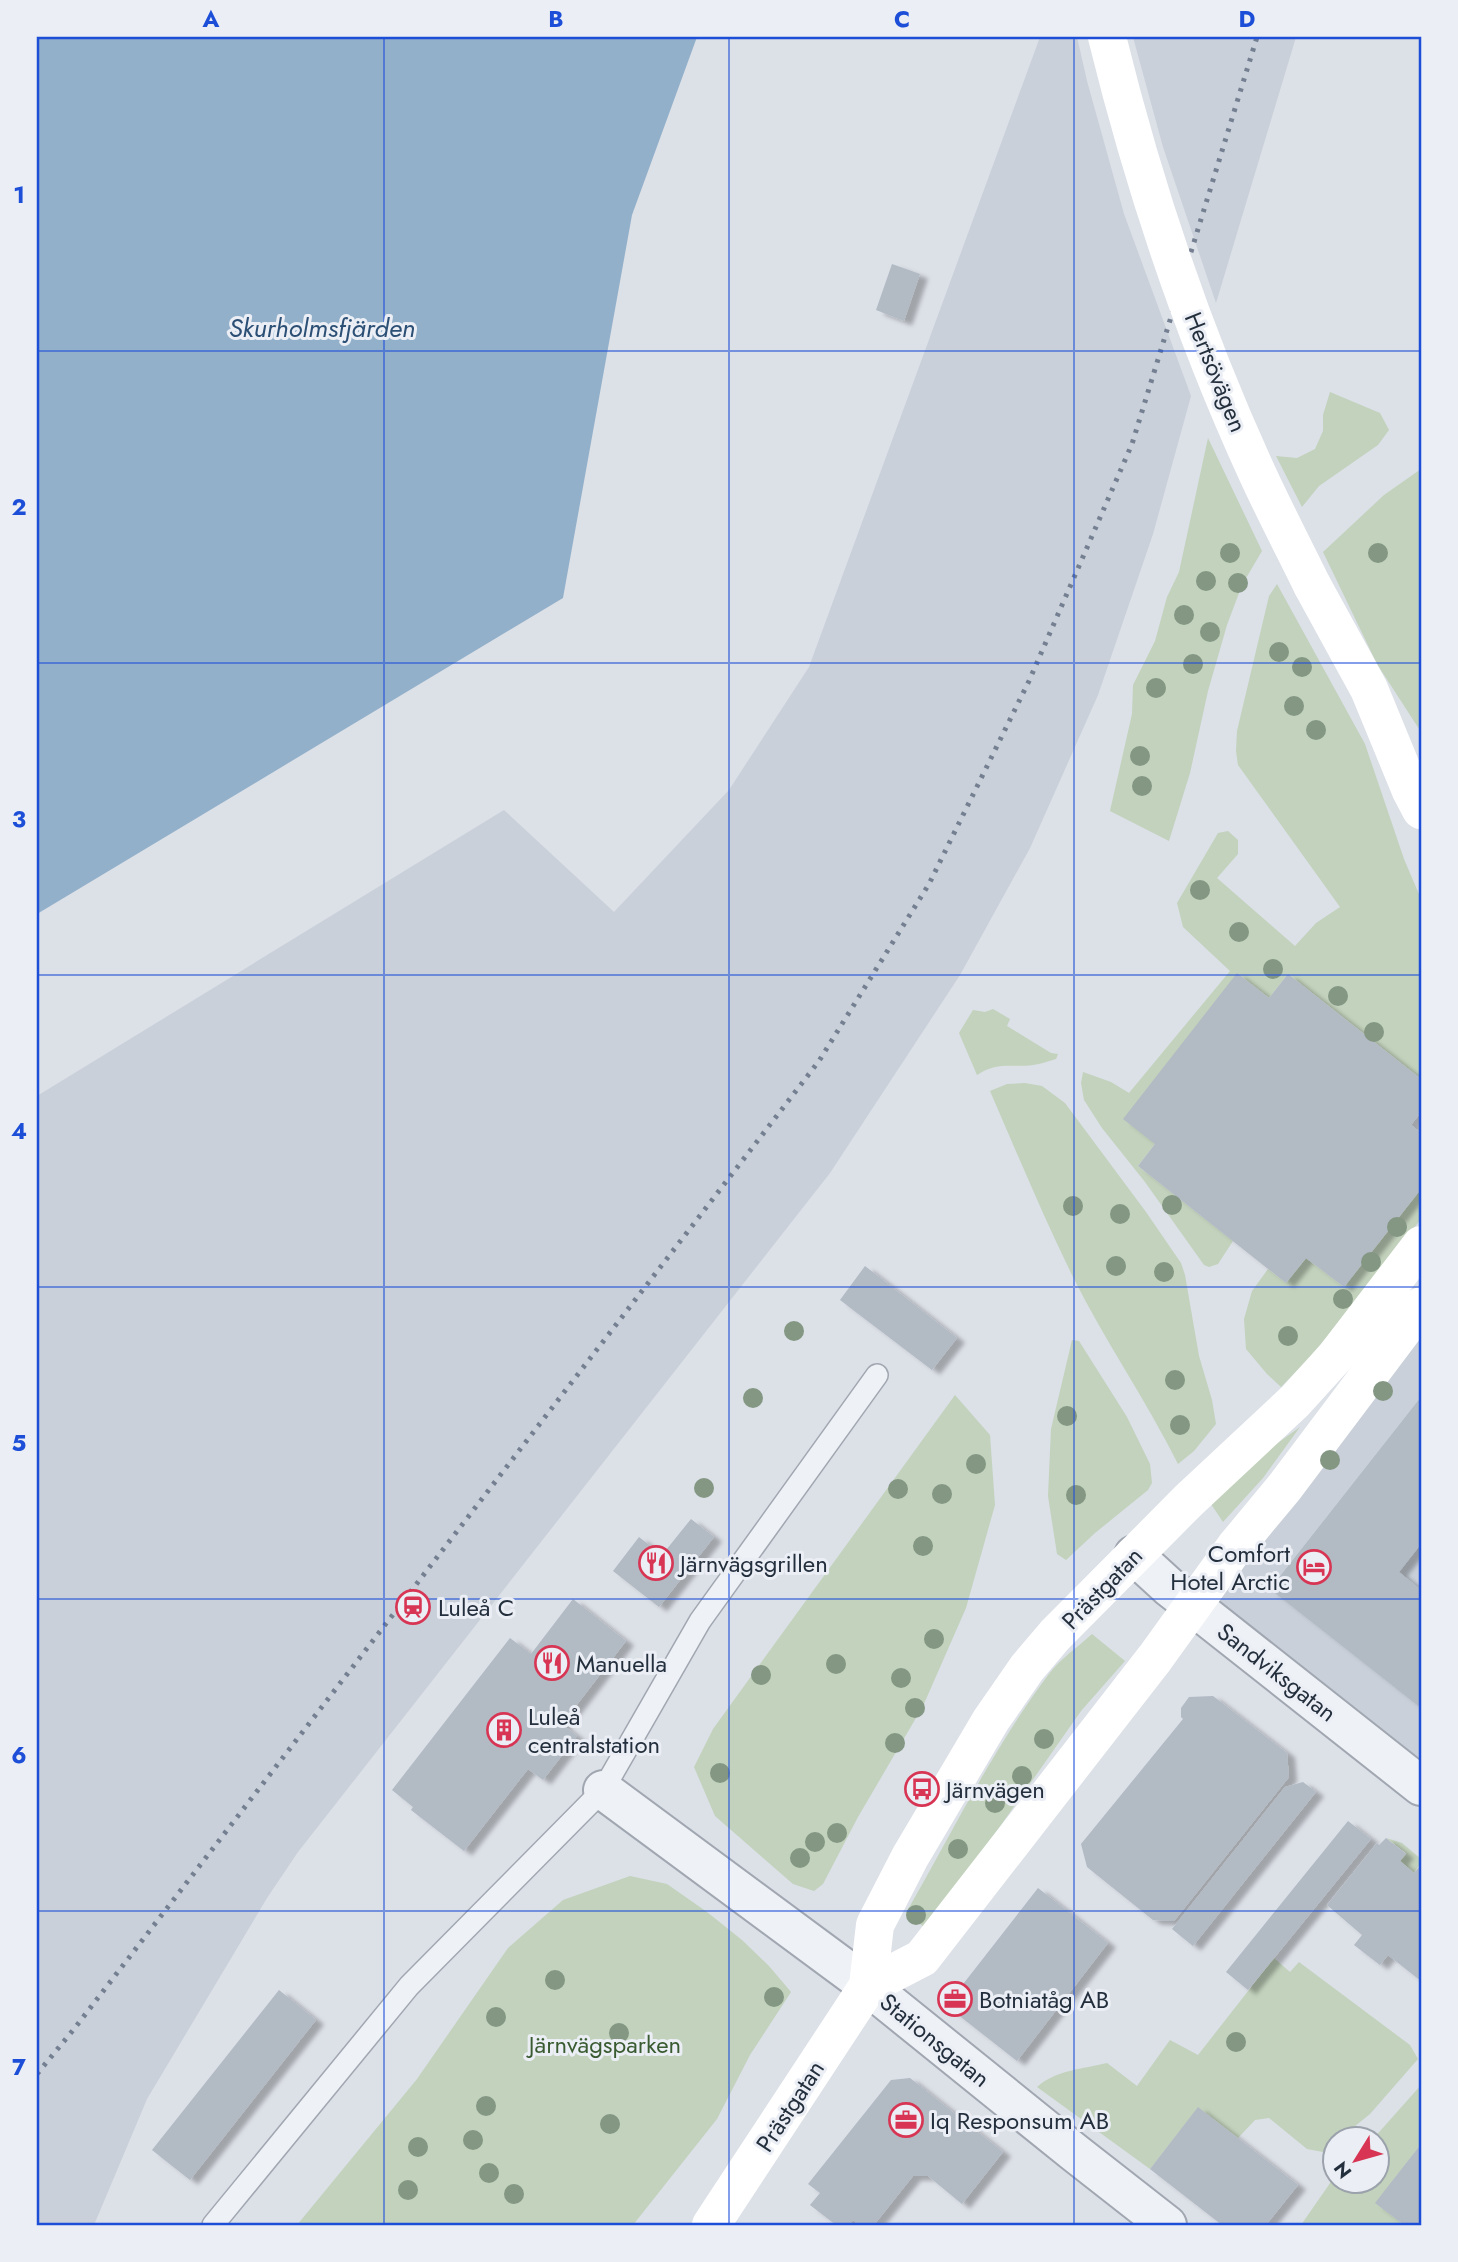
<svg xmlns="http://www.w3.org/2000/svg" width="1458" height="2262" viewBox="0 0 1458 2262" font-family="Jost,sans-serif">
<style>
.built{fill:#c9d0d9}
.green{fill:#c2d2bc}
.water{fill:#93b0ca}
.building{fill:#b2bac4;filter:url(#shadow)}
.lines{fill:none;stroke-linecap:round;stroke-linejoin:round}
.lane-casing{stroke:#a1a7b1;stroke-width:24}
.street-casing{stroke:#a1a7b1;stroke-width:42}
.lane{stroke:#eef1f5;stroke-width:21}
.street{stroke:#eef1f5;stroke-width:38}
.secondary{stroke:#fff;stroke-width:38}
.rail{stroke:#748092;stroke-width:5;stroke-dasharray:3.5 7;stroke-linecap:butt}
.secondary-bridge{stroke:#fff;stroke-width:38}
.tree{fill:#839783}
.grid{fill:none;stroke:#1d4ed8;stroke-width:2;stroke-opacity:0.55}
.labels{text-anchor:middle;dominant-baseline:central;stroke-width:6;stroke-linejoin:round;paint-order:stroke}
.street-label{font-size:24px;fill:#242f3e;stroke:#ebeff5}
.poi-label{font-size:24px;fill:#242f3e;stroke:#ebeff5;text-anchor:start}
.park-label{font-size:24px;fill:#3a5b31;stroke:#ebeff5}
.water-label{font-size:26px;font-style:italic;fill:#2c4f75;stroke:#ebeff5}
.neatline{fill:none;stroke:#1d4ed8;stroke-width:2.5}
.grid-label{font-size:23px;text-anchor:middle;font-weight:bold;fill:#1d4ed8}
</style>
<defs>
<filter id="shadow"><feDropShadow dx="8" dy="4.5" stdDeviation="2" flood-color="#0004"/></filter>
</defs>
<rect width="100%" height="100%" fill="#dce0e7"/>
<!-- built -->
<path class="built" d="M1040 37H1077L1087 81 1124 214 1191 396 1153 534 1098 695 1030 848 960 975 830 1173 298 1852 267 1898 147 2099 94 2225H37V1096L504 810 614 912 729 790 809 667Z
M1133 37H1296L1216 303 1163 147Z
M1421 1306V1786L1192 1605Z"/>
<!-- green -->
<path class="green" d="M1330 392 1380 413 1389 430 1378 445 1319 486 1302 507 1276 456 1297 458 1315 449 1323 431V415Z
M1208 438 1262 551 1242 585 1227 625 1208 691 1190 773 1169 841 1110 811 1132 714 1133 685 1155 641 1167 597 1179 572Z
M1421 469V732L1377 664 1323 552 1384 495Z
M1277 584 1365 744 1404 859 1421 899V1079L1288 974 1269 998 1238 974 1155 1144 1138 1166 1233 1241 1218 1264 1209 1267 1204 1265 1145 1182 1102 1128 1084 1100 1081 1083 1083 1072 1111 1082 1129 1093 1230 971 1183 927 1177 903 1218 833 1228 831 1238 840V854L1217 878 1295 946 1316 923 1340 907 1238 765 1236 751 1237 731 1269 596Z
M993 1009 1010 1019 1007 1026 1051 1053 1058 1054 1056 1059C1048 1061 1041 1064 1033 1065 1011 1068 998 1061 977 1075L959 1033 973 1010 985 1012Z
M1025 1083 1042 1086 1065 1103 1146 1212 1181 1263 1185 1275 1199 1356 1212 1400 1216 1424 1194 1451 1178 1464C1146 1400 1105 1341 1073 1277 1043 1216 1017 1153 990 1091L1007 1084Z
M1421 1189V1219L1359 1298 1310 1357 1281 1387 1267 1374 1246 1349 1244 1319 1252 1291 1268 1269 1286 1283 1306 1258 1344 1287Z
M1072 1340 1079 1341 1127 1417 1150 1464 1152 1483 1148 1490 1095 1533 1066 1560 1057 1554 1048 1496 1051 1429Z
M955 1395 990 1435 995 1505 966 1608 923 1706 858 1817 823 1884 814 1891 793 1884 715 1816 694 1767 713 1729Z
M1300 1427 1263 1478 1223 1522 1209 1501 1265 1452Z
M1092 1634 1125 1661 1081 1711 966 1875 924 1927 906 1913C952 1833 993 1748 1049 1674 1060 1659 1078 1647 1092 1634Z
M1386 1838 1402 1843 1421 1859V1867L1419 1866 1414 1873 1400 1861 1406 1853Z
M630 1876 667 1884 707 1912 742 1940 769 1966 791 1992 750 2055 717 2119 633 2225H297L417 2079 508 1948 563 1900Z
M1274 1958 1290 1972 1299 1962 1410 2045 1418 2059 1370 2114 1339 2139 1336 2140 1335 2142 1323 2152 1307 2149 1269 2118 1255 2120 1238 2138 1198 2108 1150 2169 1037 2087C1056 2070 1083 2069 1107 2063L1137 2086 1170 2040 1198 2055Z
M1421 2085V2144L1376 2203 1404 2225H1301L1335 2176 1336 2182H1378V2140L1373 2139Z"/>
<!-- water -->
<path class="water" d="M37 37H697L632 215 563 598 37 914Z"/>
<!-- building -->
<path class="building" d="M892 264 920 274 904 321 876 310Z
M1237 973 1269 998 1288 974 1421 1079V1112L1411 1125 1421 1133V1189L1344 1287 1306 1258 1286 1283 1138 1166 1155 1144 1123 1119Z
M865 1266 957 1338 932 1370 840 1300Z
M1421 1397V1544L1399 1572 1421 1590V1708L1270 1589Z
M691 1519 714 1537 659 1607 613 1571 639 1537 662 1555Z
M573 1599 626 1641 562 1724 577 1736 543 1780 528 1769 464 1851 411 1810 413 1807 392 1790 510 1638 531 1654Z
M1213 1696 1287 1753 1289 1777 1174 1921 1153 1920 1087 1867 1081 1844 1183 1719 1181 1717V1708L1189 1697Z
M1303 1782 1316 1792 1193 1946 1172 1929 1285 1787Z
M1348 1821 1371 1839 1248 1990 1226 1972Z
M1386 1838 1406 1854 1400 1861 1414 1873 1420 1866 1421 1867V1981L1388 1955 1380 1965 1354 1945 1362 1935 1327 1905 1377 1843 1379 1845Z
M1038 1888 1108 1943 1017 2061 952 2010 953 1997Z
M279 1990 316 2020 190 2180 152 2150Z
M910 2078 1003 2152 962 2204 928 2176H913L874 2225H859L853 2220 849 2225H836L810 2205 820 2193 808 2184 891 2080Z
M1198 2107 1298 2185 1266 2225H1222L1150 2169Z
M1421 2144V2219L1417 2225H1404L1375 2203Z"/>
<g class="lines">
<!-- lane casing -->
<g class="lane-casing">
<path id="lane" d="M213 2225 409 1986 603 1790 700 1621 877 1375"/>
</g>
<!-- street casing -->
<g class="street-casing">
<path id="street" d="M1134 1555 1169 1587 1421 1786
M603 1790 868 1986 1075 2153 1167 2225"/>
</g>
<!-- lane -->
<use href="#lane" class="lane"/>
<!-- street -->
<use href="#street" class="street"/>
<!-- secondary -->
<path class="secondary" d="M1312 585 1369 689 1411 791 1421 810
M868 1986 922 1958 1155 1658 1235 1547 1284 1488 1421 1306
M711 2225 868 1986 875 1925 910 1857 991 1720 1027 1668 1055 1635 1189 1500 1295 1401 1335 1357 1421 1245"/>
<!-- rail -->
<path class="rail" d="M37 2074 74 2029 819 1061 929 884 1029 681 1132 444 1257 37"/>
<!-- secondary-bridge -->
<path class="secondary-bridge" d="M1107 37C1144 187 1193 334 1258 475 1275 512 1294 548 1312 585"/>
</g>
<!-- trees -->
<g class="tree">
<circle cx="1230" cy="553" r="10"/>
<circle cx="1378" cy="553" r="10"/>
<circle cx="1206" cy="581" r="10"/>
<circle cx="1238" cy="583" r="10"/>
<circle cx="1184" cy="615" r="10"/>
<circle cx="1210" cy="632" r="10"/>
<circle cx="1279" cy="652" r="10"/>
<circle cx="1193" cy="664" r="10"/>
<circle cx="1302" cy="667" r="10"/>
<circle cx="1156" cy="688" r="10"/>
<circle cx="1294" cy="706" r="10"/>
<circle cx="1316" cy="730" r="10"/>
<circle cx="1140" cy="756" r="10"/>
<circle cx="1142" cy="786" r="10"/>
<circle cx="1200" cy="890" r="10"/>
<circle cx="1239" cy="932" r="10"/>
<circle cx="1273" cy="969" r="10"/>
<circle cx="1338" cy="996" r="10"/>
<circle cx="1374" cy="1032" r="10"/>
<circle cx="1172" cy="1205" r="10"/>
<circle cx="1073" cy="1206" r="10"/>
<circle cx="1120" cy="1214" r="10"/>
<circle cx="1397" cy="1227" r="10"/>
<circle cx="1371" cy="1262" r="10"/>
<circle cx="1116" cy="1266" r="10"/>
<circle cx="1164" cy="1272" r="10"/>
<circle cx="1343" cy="1299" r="10"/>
<circle cx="794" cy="1331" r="10"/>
<circle cx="1288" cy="1336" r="10"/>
<circle cx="1175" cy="1380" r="10"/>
<circle cx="1383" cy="1391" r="10"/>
<circle cx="753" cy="1398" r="10"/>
<circle cx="1067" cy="1416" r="10"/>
<circle cx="1180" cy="1425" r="10"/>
<circle cx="1330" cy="1460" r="10"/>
<circle cx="976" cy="1464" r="10"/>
<circle cx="704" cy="1488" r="10"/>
<circle cx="898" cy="1489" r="10"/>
<circle cx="942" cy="1494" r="10"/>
<circle cx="1076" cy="1495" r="10"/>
<circle cx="923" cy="1546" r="10"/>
<circle cx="934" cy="1639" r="10"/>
<circle cx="836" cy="1664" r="10"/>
<circle cx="761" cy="1675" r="10"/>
<circle cx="901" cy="1678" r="10"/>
<circle cx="915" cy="1708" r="10"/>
<circle cx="1044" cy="1739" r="10"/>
<circle cx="895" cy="1743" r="10"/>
<circle cx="720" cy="1773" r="10"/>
<circle cx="1022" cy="1776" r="10"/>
<circle cx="995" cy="1803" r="10"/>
<circle cx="837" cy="1833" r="10"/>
<circle cx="815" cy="1842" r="10"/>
<circle cx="958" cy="1849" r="10"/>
<circle cx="800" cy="1858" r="10"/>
<circle cx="916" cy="1915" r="10"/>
<circle cx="555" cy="1980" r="10"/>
<circle cx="774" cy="1997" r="10"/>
<circle cx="496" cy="2017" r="10"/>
<circle cx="619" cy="2033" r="10"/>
<circle cx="1236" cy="2042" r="10"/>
<circle cx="486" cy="2106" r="10"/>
<circle cx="610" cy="2124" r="10"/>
<circle cx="473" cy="2140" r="10"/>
<circle cx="418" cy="2147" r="10"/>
<circle cx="489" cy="2173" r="10"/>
<circle cx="408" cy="2190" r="10"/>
<circle cx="514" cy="2194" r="10"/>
</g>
<!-- grid -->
<path class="grid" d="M384 37V2225M729 37V2225M1074 37V2225M37 351H1421M37 663H1421M37 975H1421M37 1287H1421M37 1599H1421M37 1911H1421"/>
<!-- icons -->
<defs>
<g id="restaurant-ring" transform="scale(1.75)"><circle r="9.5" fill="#ebeff5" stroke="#d73553" stroke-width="1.5"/><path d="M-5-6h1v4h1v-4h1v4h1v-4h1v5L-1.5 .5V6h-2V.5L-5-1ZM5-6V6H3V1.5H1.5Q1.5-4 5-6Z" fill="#d73553"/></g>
<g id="hotel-ring" transform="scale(1.75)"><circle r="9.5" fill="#ebeff5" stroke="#d73553" stroke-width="1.5"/><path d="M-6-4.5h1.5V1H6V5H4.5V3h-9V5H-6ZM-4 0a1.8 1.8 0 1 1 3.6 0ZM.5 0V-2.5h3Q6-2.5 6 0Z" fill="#d73553"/></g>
<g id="station-ring" transform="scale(1.75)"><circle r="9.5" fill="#ebeff5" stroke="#d73553" stroke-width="1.5"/><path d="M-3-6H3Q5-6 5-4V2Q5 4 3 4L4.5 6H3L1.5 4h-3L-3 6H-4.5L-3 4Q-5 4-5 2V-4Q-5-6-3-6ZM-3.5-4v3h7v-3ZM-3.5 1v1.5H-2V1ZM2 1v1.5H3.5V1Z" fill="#d73553"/></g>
<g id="building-ring" transform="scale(1.75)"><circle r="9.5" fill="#ebeff5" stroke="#d73553" stroke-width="1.5"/><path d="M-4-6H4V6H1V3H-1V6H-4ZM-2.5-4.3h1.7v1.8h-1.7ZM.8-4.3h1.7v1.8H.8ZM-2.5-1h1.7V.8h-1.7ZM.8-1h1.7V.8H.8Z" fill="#d73553"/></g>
<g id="bus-ring" transform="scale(1.75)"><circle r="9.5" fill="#ebeff5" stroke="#d73553" stroke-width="1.5"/><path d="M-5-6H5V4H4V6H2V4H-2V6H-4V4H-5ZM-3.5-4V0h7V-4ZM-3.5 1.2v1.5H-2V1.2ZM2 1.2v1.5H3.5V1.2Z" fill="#d73553"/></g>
<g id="office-ring" transform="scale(1.75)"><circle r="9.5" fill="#ebeff5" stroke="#d73553" stroke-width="1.5"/><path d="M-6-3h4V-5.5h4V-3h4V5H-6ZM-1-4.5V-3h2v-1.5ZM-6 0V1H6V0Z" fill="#d73553"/></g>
</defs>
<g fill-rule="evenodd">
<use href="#restaurant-ring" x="656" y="1563"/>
<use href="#hotel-ring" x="1314" y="1567"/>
<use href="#station-ring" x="413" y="1607"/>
<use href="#restaurant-ring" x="552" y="1663"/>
<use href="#building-ring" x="504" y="1730"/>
<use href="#bus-ring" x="922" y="1789"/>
<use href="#office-ring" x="955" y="1999"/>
<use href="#office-ring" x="906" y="2120"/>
</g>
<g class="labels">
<!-- street labels -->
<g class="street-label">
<text transform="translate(1216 372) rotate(68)">Hertsövägen</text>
<text transform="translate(1102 1588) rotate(-46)">Prästgatan</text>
<text transform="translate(1277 1672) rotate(38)">Sandviksgatan</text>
<text transform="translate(935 2040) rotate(39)">Stationsgatan</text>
<text transform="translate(790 2106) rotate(-57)">Prästgatan</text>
</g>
<!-- poi labels -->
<g class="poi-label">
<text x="1290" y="1553" text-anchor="end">Comfort<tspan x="1290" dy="28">Hotel Arctic</tspan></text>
<text x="680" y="1563">Järnvägsgrillen</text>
<text x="438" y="1607">Luleå C</text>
<text x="576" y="1663">Manuella</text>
<text x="528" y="1716">Luleå<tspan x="528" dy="28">centralstation</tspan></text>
<text x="946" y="1789">Järnvägen</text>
<text x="979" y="1999">Botniatåg AB</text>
<text x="930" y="2120">Iq Responsum AB</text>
</g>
<!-- park labels -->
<g class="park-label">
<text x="605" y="2044">Järnvägsparken</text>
</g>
<!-- water labels -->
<g class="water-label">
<text x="322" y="328">Skurholmsfjärden</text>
</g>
</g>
<!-- border -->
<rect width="1458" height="2262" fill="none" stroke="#ebeff5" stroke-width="77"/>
<!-- north arrow -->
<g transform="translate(1356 2160) rotate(233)"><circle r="33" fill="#ebeff5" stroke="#9ba2ac" stroke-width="2"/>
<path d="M0-5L12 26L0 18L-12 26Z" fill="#d73553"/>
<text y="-10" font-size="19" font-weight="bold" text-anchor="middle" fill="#242f3e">N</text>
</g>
<rect x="38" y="38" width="1382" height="2186" class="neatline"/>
<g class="grid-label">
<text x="211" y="27">A</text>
<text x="556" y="27">B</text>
<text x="902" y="27">C</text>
<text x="1247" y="27">D</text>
<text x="19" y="203">1</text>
<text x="19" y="515">2</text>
<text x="19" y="827">3</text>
<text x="19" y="1139">4</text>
<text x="19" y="1451">5</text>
<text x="19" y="1763">6</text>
<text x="19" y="2075">7</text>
</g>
</svg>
